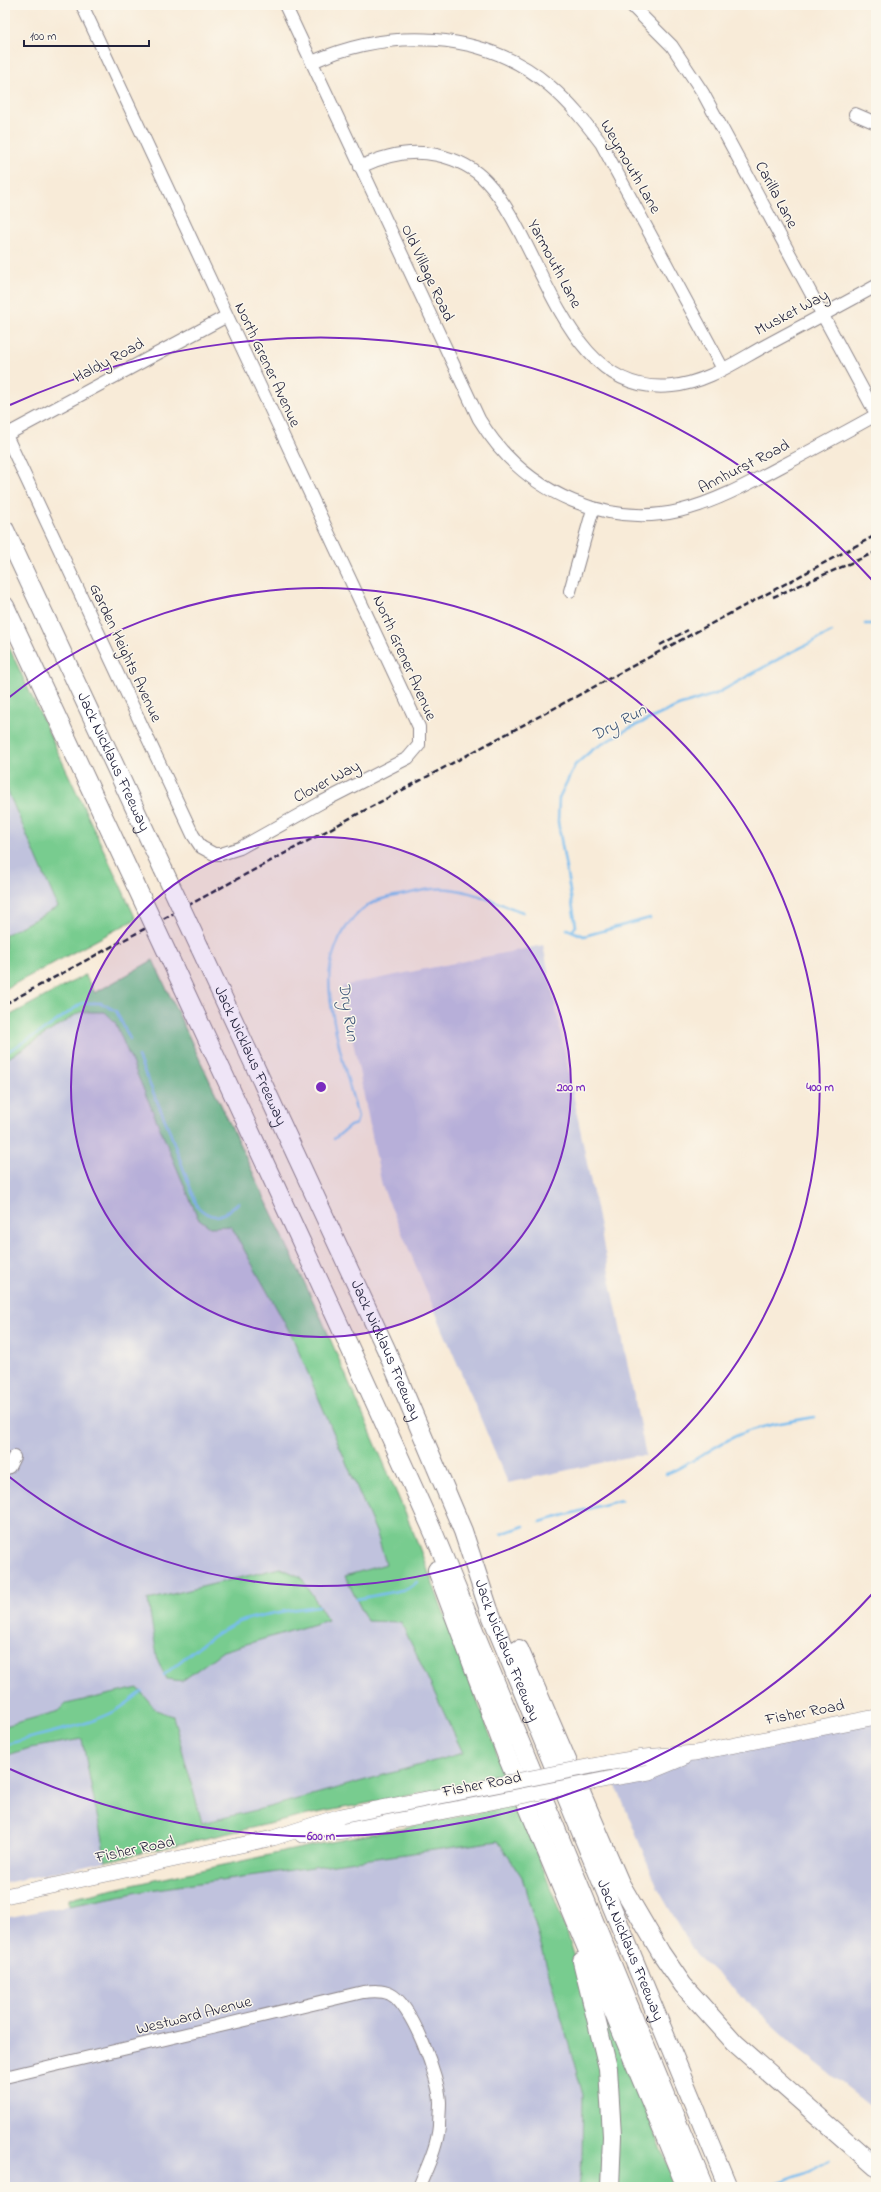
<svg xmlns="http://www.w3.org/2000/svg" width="881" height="2192" viewBox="0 0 881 2192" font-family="'Indie Flower',sans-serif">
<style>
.industrial{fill:#c0c2dd}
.green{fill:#78cc8f;stroke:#4d7765}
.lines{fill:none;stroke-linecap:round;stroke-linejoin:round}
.stream{stroke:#78bdef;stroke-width:2.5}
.minor-casing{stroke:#8d868a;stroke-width:14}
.major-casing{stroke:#8d868a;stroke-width:16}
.highway-casing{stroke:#8d868a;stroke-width:20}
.minor{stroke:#fff;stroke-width:12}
.major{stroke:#fff;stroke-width:15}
.highway{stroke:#fff;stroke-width:18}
.rail{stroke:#22223b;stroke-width:2.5;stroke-dasharray:6 3;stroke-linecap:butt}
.major-bridge-casing{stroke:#8d868a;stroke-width:16;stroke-linecap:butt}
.highway-bridge-casing{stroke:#8d868a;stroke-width:20;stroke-linecap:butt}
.major-bridge{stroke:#fff;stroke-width:15}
.highway-bridge{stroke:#fff;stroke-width:18}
.ring{fill:none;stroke:#7b2cbf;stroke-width:2}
.labels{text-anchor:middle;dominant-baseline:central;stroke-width:3;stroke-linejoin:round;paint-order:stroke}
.street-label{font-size:16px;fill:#22223b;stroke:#fbf7ec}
.water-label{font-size:17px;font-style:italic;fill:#40587a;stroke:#fbf7ec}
.centre{fill:#7b2cbf;stroke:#fbf7ec;stroke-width:2}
.ring-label{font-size:12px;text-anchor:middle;font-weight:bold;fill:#7b2cbf;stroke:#fbf7ec;stroke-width:3;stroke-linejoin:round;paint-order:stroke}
</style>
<rect width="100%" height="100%" fill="#fbf7ec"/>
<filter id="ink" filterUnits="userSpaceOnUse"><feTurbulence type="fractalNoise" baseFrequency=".025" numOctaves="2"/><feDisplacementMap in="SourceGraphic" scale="8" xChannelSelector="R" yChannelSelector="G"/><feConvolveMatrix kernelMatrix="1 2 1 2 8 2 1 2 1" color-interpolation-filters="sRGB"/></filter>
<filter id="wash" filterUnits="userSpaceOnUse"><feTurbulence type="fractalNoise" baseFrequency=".012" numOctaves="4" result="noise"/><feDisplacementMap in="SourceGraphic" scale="16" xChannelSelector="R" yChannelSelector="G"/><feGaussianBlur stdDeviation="0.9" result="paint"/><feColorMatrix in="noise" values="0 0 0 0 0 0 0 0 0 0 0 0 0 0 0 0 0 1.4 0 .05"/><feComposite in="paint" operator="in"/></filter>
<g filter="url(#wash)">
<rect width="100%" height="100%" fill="#f8ebd8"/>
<!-- industrial -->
<path class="industrial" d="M5 785 58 907 5 935Z
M543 945 646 1456H633L508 1483 382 1186 342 986Z
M80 1012H105L115 1022 210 1227 231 1226 292 1336 377 1534 386 1564 345 1576 401 1622 463 1753 269 1807 202 1823 173 1716 156 1710 138 1688 66 1704 59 1711 5 1726V1060Z
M876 1717V2110L794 2045 696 1955 658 1889 613 1778 695 1753Z
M82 1739 106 1861 5 1883V1756L30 1748Z
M498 1841 522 1877 583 2095 582 2159 578 2187H5V1918L149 1890Z"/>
<!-- green -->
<path class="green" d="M5 639 136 919 5 989V935L58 907 5 785Z
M153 960 322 1320 413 1531 506 1777 317 1813 106 1861 82 1739 30 1748 5 1756V1726L59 1711 66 1704 138 1688 156 1710 173 1716 202 1823 269 1807 463 1753 401 1622 367 1621 345 1576 386 1564 377 1534 292 1336 231 1226 210 1227 198 1218 115 1022 105 1012H80L5 1060V1018L85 975 95 993Z
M280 1568 301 1577 328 1620 223 1651 182 1681 167 1679 158 1662 148 1600Z
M517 1805C552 1889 587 1975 601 2065 607 2105 604 2147 602 2187H578L582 2159 583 2095 522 1877 498 1841 149 1890 69 1906V1899L301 1848Z
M594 1982 677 2187H613Z"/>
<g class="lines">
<!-- stream -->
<path class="stream" d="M865 624H876
M567 929 584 936 650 918
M572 931 576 926 558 822 559 798 575 765 592 750 628 729 678 706 716 694 784 656 832 632
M5 1053 44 1030 82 1003H101L116 1011 130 1039
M138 1057 168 1127 197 1206C213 1223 224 1216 239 1202
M334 1139 350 1126 356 1124 358 1117C348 1079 325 1006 330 969 334 941 352 910 379 900 387 897 397 896 406 894 420 891 435 887 450 889 475 892 500 904 523 912
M666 1474C691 1464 712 1447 736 1436 760 1425 788 1422 814 1417
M540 1522 621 1500
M501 1534 524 1526
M357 1599 407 1589 417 1582
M164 1675C189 1654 216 1629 248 1619 271 1613 295 1609 318 1606
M5 1745C39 1734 87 1727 117 1710 125 1705 134 1698 142 1692
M768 2187 809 2172 830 2160"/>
</g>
</g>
<g filter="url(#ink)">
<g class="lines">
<!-- minor casing -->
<g class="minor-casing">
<path id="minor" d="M285 5 479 419C502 457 532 484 573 501 654 534 709 505 780 467 812 450 844 433 876 415
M631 5 672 46 703 93 876 414
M312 62C388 28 484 29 550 86 570 103 585 122 601 143L723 369
M855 114 876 123
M360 167C385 155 410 149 437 155 455 159 473 167 486 181 544 242 563 398 672 386 705 383 734 363 763 347 800 327 838 307 876 286
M5 433 193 835 201 847 214 854H221L240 848 322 802 408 758 419 745V727L82 5
M6 435 227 316
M570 591 593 509
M5 1469 9 1467 14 1457
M5 2077 363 1992C372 1991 382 1990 390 1994 412 2004 439 2078 440 2102 440 2110 439 2119 439 2126 437 2148 427 2167 419 2187"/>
</g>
<!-- major casing -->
<g class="major-casing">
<path id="major" d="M607 1763 644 1757 695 1753 876 1717
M613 1778 649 1772 683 1758
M302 1835 344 1831 486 1803
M5 1896 273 1838 341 1816 481 1788"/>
</g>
<!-- highway casing -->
<g class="highway-casing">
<g id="highway">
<path id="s1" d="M5 530 163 869"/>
<path d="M5 606 135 884"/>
<path id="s2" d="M200 948 386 1349 463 1531 489 1610 728 2187"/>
<path d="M171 961C260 1152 349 1343 435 1536L704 2187"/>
<path d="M437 1570 506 1754 686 2187"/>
<path d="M519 1649 620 1883 661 1953 683 1985 735 2043 876 2167"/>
<path d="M582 1961 608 2068 612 2136 610 2187"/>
</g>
</g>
<!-- minor -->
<use href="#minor" class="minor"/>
<!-- major -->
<use href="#major" class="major"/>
<!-- highway -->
<use href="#highway" class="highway"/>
<!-- rail -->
<path class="rail" d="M773 597 876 552
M660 645 688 630
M5 1004 876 535"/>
<!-- major-bridge casing -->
<g class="major-bridge-casing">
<path id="major-bridge" d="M481 1788 607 1763
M486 1803 613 1778"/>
</g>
<!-- highway-bridge casing -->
<g class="highway-bridge-casing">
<path id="highway-bridge" d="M163 869 200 948
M135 884 171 961"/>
</g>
<!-- major-bridge -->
<use href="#major-bridge" class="major-bridge"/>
<!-- highway-bridge -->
<use href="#highway-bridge" class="highway-bridge"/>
</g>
</g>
<!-- distance rings -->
<circle cx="321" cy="1087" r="250" fill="#7b2cbf" fill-opacity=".12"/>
<g class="ring">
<circle cx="321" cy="1087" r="250"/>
<path d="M7 699A499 499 0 1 1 7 1475"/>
<path d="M873 1593A749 749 0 0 1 10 1769M10 405A749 749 0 0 1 873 581"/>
</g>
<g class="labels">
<!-- street labels -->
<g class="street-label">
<text transform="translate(630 167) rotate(60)">Weymouth Lane</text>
<text transform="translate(776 195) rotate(62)">Carilla Lane</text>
<text transform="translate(554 264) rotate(62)">Yarmouth Lane</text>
<text transform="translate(427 273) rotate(65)">Old Village Road</text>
<text transform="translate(792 313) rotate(-28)">Musket Way</text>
<text transform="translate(109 361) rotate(-28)">Haldy Road</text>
<text transform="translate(267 365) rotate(65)">North Grener Avenue</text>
<text transform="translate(744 467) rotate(-27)">Annhurst Road</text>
<text transform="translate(125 653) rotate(65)">Garden Heights Avenue</text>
<text transform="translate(404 658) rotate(66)">North Grener Avenue</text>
<text stroke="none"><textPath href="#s1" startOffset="256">Jack Nicklaus Freeway</textPath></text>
<text transform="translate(327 782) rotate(-28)">Clover Way</text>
<text stroke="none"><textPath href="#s2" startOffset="119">Jack Nicklaus Freeway</textPath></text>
<text stroke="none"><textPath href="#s2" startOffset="443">Jack Nicklaus Freeway</textPath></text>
<text stroke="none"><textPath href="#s2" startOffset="767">Jack Nicklaus Freeway</textPath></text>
<text transform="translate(805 1713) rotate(-11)">Fisher Road</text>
<text transform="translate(482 1785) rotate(-11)">Fisher Road</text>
<text transform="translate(135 1850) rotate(-12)">Fisher Road</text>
<text stroke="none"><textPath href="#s2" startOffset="1091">Jack Nicklaus Freeway</textPath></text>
<text transform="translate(194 2016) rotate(-14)">Westward Avenue</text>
</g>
<!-- water labels -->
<g class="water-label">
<text transform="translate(619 723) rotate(-28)">Dry Run</text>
<text transform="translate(348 1012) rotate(81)">Dry Run</text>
</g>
</g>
<circle cx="321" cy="1087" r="6" class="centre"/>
<g class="ring-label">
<text x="571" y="1091">200 m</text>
<text x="820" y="1091">400 m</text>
<text x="321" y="1840">600 m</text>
</g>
<!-- margin -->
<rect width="881" height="2192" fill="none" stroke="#fbf7ec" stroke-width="20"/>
<!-- scale -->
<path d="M24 40v6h125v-6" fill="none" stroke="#22223b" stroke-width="2"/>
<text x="30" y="40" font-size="12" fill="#22223b" stroke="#fbf7ec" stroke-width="3" paint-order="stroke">100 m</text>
</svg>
